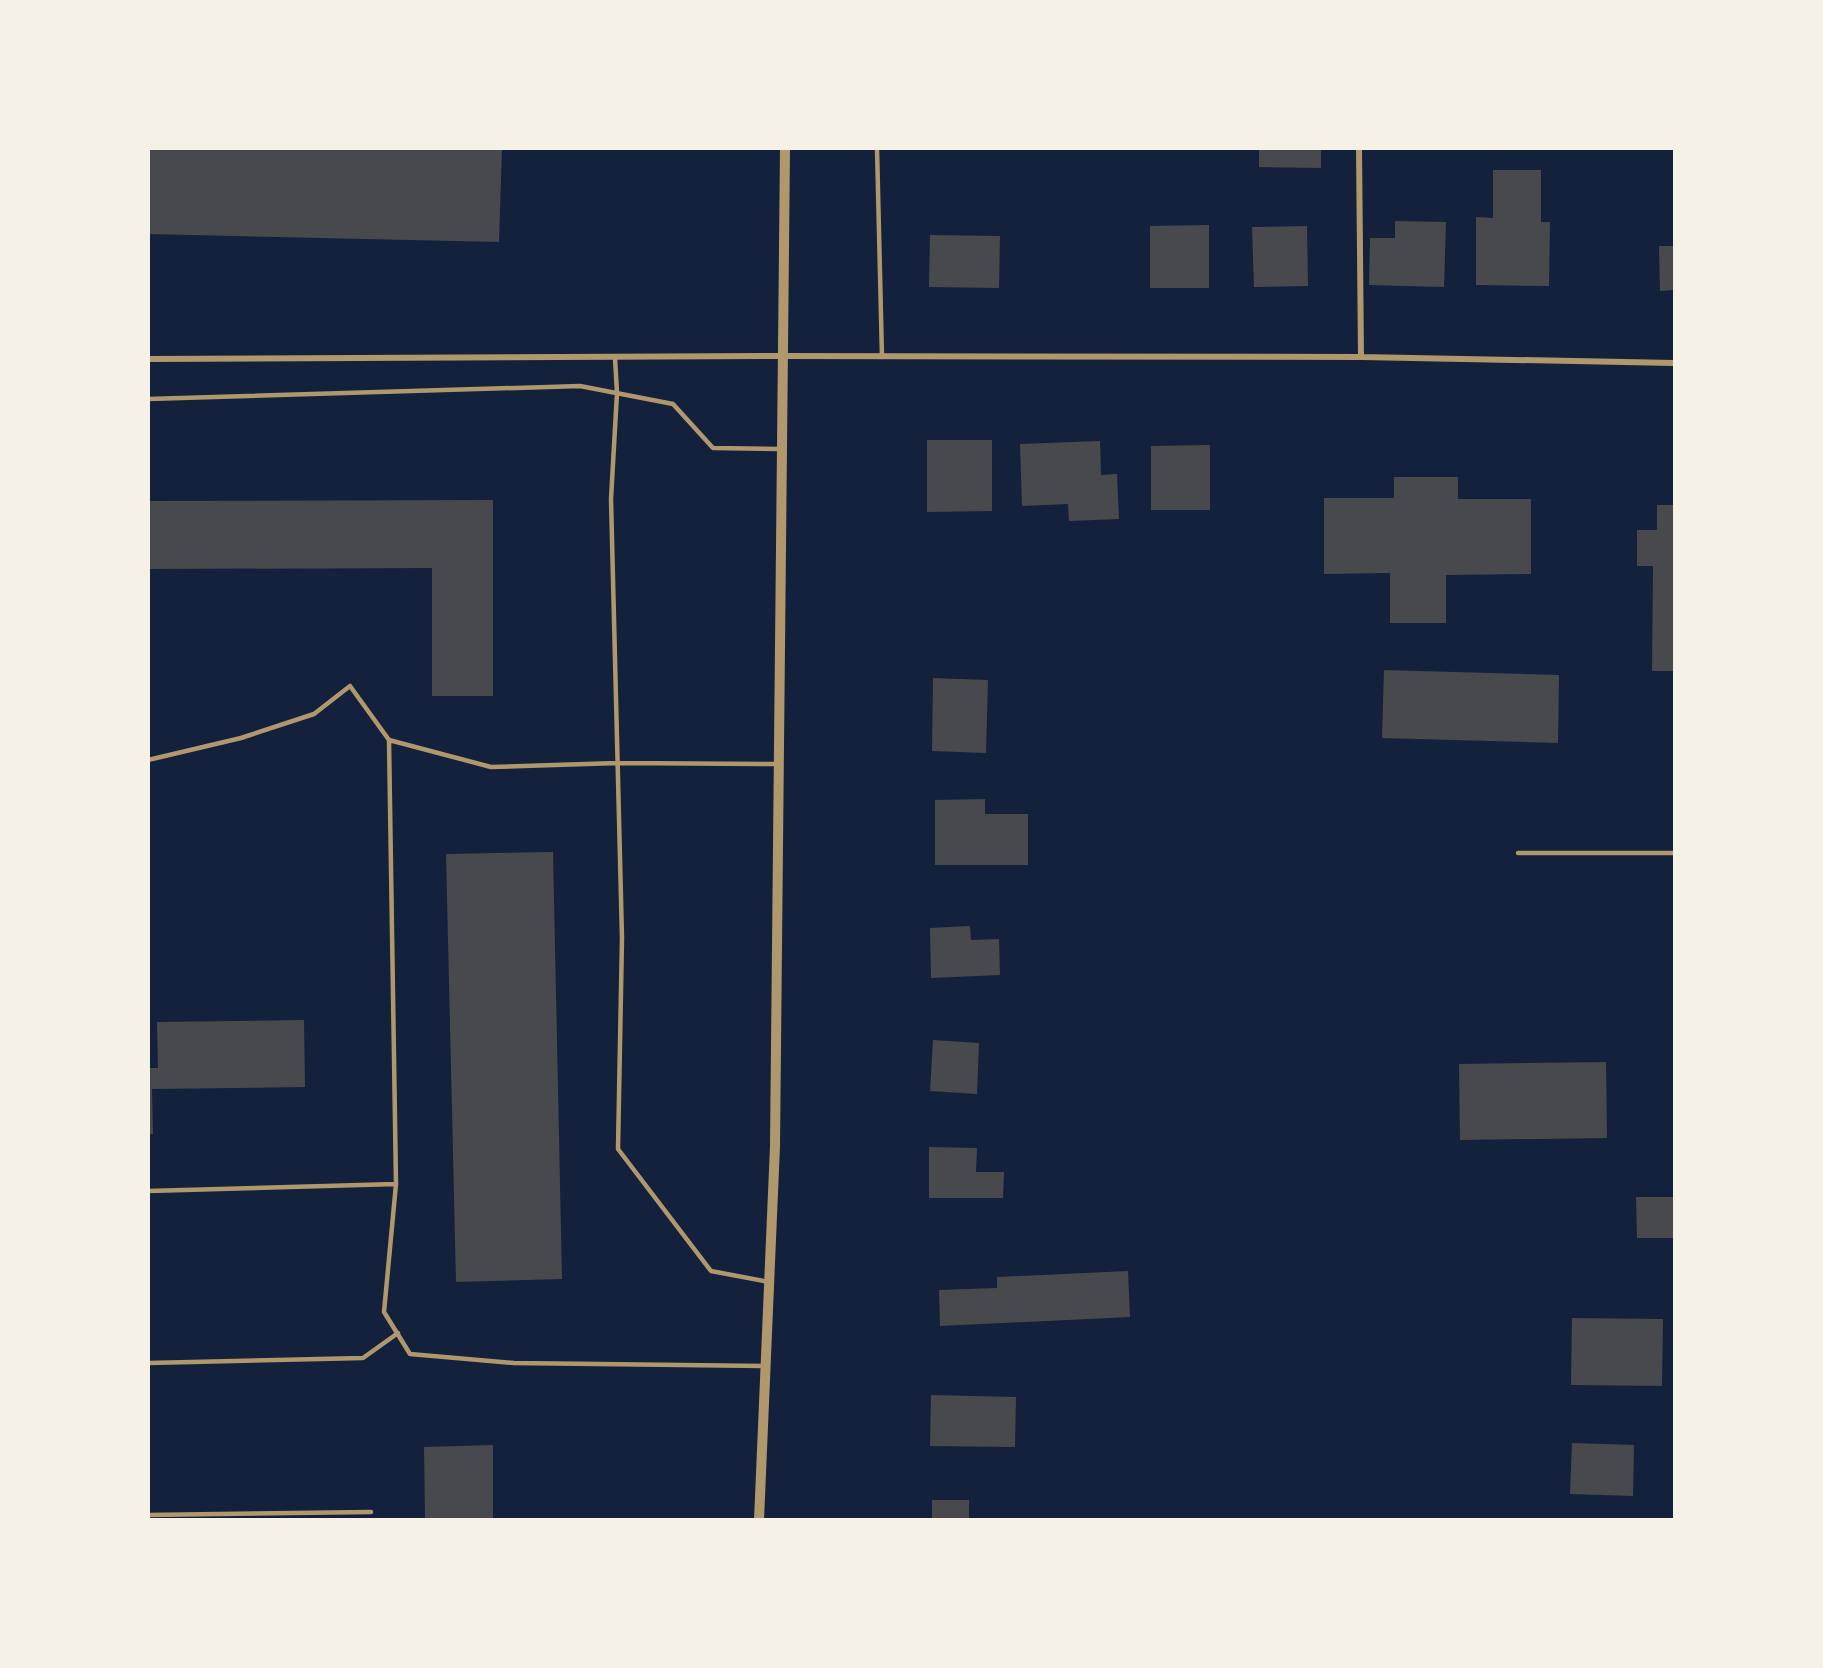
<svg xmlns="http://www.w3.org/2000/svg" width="1823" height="1668" viewBox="0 0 1823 1668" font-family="Helvetica,sans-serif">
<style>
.building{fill:#48494c}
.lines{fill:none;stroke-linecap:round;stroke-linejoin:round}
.service{stroke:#b1986c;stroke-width:4.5}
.minor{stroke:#b1986c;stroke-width:6}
.tertiary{stroke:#b1986c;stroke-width:10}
</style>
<rect width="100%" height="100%" fill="#14213d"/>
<!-- building -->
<path class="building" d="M148 148H502L499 242 148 234Z
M1259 148H1321V168L1259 167Z
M1493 170H1541V222H1550L1549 286 1476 285V217L1493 218Z
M1395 221 1446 222 1444 287 1369 285 1370 238H1395Z
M1209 225V288H1150V226Z
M1307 226 1308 286 1254 287 1252 227Z
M930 235 1000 236 999 288 929 287Z
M1659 246H1674V290L1660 291Z
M927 440H992V511L927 512Z
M1100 441 1101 475 1117 474 1119 519 1069 521 1068 504 1022 506 1020 444Z
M1210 445V510H1151V446Z
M1394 477H1458V499H1531V574L1446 575V623H1390V573L1324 574V498H1394Z
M493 500V696H432V568L148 569V501Z
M1657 505H1674V671H1652L1653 566H1637V530H1657Z
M1384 670 1559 675 1558 743 1382 738Z
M933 678 988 680 986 753 932 751Z
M985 799V814H1028V865H935V800Z
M553 852 562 1279 456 1282 446 854Z
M970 926 971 940 999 939 1000 975 931 978 930 928Z
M304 1020 305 1087 152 1089 153 1134H148V1068H158L157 1022Z
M933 1040 979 1043 977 1094 930 1091Z
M1606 1062 1607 1138 1460 1140 1459 1064Z
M929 1147 977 1148 976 1172H1004L1003 1198H929Z
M1636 1197H1674V1238H1637Z
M1128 1271 1130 1317 940 1326 939 1290 997 1288V1277Z
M1572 1318 1663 1319 1662 1386 1571 1385Z
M931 1395 1016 1397 1015 1447 930 1446Z
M1572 1443 1634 1445 1633 1496 1570 1494Z
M493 1445V1520H425L424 1447Z
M932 1500H969V1520H932Z"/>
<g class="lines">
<!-- service -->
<path class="service" d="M877 148 882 357
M615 358 617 393 611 499 622 938 618 1149 711 1271 769 1282
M148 399 580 386 673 404 713 448 780 449
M389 740 491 767 618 763 779 764
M148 760 241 738 314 714 350 686 389 740 396 1184 384 1312 410 1354 514 1363 766 1366
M1518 853H1674
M148 1191 396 1184
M148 1363 363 1358 398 1333
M148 1515 371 1512"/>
<!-- minor -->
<path class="minor" d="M1359 148 1361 357
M148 359 784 356 1361 357 1674 363"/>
<!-- tertiary -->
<path class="tertiary" d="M759 1520 775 1146 785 148"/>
</g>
<!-- border -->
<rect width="1823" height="1668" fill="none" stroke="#f6f1e7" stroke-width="300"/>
</svg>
